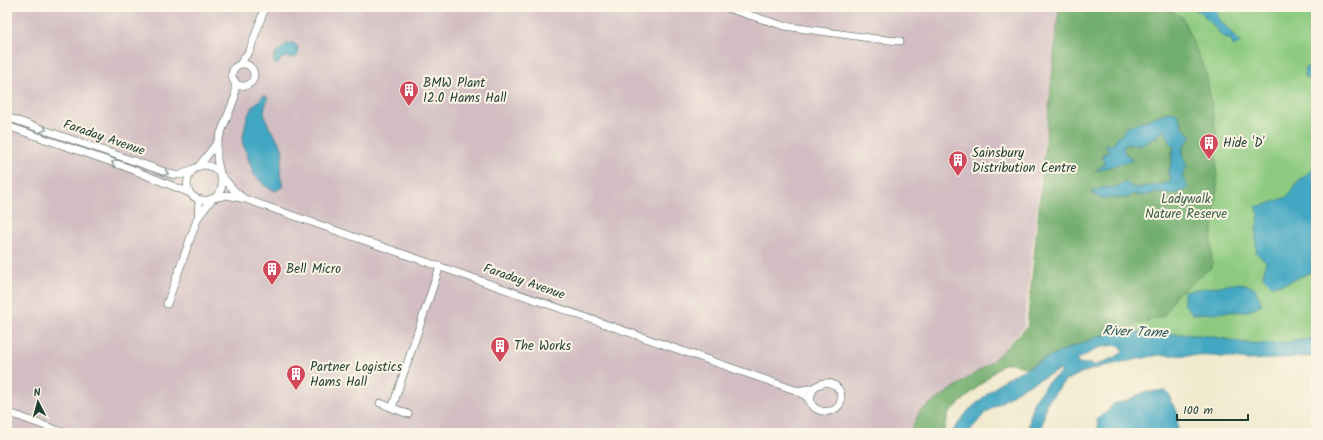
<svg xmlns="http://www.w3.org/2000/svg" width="1323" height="440" viewBox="0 0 1323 440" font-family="Kalam,sans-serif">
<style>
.industrial{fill:#d2bec2}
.green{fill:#8dca80;stroke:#56845a}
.forest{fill:#72ae6e;stroke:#487651;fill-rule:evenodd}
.water{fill:#42a7c2;stroke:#30727b;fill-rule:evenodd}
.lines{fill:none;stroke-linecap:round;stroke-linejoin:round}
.minor-casing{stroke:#3e574b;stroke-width:8}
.minor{stroke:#fff;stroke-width:7}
.oneway{stroke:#8f9e9a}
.labels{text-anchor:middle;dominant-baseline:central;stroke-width:4;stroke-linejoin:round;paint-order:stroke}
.poi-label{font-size:13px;fill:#1f3d34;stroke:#fcf5e5;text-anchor:start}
.street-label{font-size:13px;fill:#1f3d34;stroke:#fcf5e5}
.park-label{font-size:13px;fill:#3a6047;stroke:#fcf5e5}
.water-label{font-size:14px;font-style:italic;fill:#2a5d5f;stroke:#fcf5e5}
</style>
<rect width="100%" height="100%" fill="#fcf5e5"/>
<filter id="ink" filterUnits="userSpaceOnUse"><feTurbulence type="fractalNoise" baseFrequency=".025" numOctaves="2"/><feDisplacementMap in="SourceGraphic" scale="8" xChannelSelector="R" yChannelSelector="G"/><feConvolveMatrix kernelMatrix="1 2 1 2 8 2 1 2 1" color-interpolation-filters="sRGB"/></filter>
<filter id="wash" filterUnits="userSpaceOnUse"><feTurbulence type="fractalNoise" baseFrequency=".012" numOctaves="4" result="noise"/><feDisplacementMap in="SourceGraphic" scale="16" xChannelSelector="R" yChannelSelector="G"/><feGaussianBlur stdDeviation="0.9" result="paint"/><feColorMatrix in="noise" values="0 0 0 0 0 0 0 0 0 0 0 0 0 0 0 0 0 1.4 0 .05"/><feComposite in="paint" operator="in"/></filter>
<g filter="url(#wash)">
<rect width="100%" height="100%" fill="#f1eacf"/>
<!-- industrial -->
<path class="industrial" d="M7 7H1059L1024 327 990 363 920 411 909 433H7Z"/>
<!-- green -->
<path class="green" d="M1079 7H1316V338L1278 344 1245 343 1210 336 1115 330 1057 353Z"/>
<!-- forest -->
<path class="forest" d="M1059 7H1164L1182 17 1206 73 1216 132 1217 187 1211 243 1212 267 1175 296 1164 316 1115 330 1057 353 1026 368 1012 363 1003 364 949 413 943 433H909L920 411 990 363 1027 327ZM1177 113 1185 130 1192 136 1183 147V156L1187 165 1182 177 1172 195 1157 193 1142 196 1132 194 1128 198 1114 199 1100 198 1091 193C1105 185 1119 189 1135 188 1147 187 1158 185 1170 182L1171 175 1167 174 1172 162V154L1174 147 1169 142 1165 130 1145 144 1124 145 1123 151 1133 160 1096 170 1104 164 1117 137 1123 134 1125 128 1137 124 1143 121Z"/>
<!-- water -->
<path class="water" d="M1196 7H1213L1218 14 1220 22 1224 24 1240 43 1233 46 1231 39H1225L1200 11H1196Z
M293 43 298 47V55L294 58 286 57 281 59 279 64H274V55L287 44Z
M1316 63V85L1304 76 1305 68Z
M264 95 268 98 265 107 264 113 269 127 280 143 283 150 280 174 283 186 276 191 265 186 254 175 242 141 247 117 252 107Z
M1167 112 1177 113 1185 130 1192 136 1183 147V156L1187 165 1182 177 1189 188 1172 195 1157 193 1142 196 1133 194 1128 198H1100L1091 193 1101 188 1116 187 1125 182 1134 188 1157 185 1170 182 1171 175H1167L1172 162V154L1174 147 1169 142 1165 130 1145 144 1124 145 1123 151 1133 160 1095 171 1104 164 1103 153 1109 152 1105 144 1113 145 1117 137 1123 134 1125 128 1137 124Z
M1316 167V270L1286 283 1272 286 1263 277 1266 261 1256 253V231L1259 215 1256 206H1262L1287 197 1299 180Z
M1241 283 1255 288 1262 304 1248 311 1193 314 1184 304V291Z
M1115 330 1210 336 1245 343 1278 344 1316 338V356L1277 359 1248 360 1213 356 1159 355 1104 366 1081 373 1065 381 1046 404 1041 433H1027L1033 402 1047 383 1062 372 1059 370 1024 387 985 413 968 433H951L968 411 1003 380 1057 353ZM1114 345 1122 347 1123 351C1115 360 1104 360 1094 366L1089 364 1077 363V360L1098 348Z
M1164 390 1170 395 1171 402 1177 411 1178 433H1098L1097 419 1108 411 1113 404 1126 401 1142 393Z"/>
</g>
<g filter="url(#ink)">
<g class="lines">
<!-- minor casing -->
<g class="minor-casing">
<path id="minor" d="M724 7 784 26 877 39 900 41
M240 64 250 50 265 7
M232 75a11 11 0 1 1 22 0a11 11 0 1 1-22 0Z
M7 117 174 175H181L193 169
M7 126 126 167 190 193
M217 144V159L220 173
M199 166 217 143 235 97V81
M220 175C221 178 222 181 222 184 221 209 181 203 188 179 189 174 192 170 197 167 214 159 223 179 233 189 235 192 239 194 242 197
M214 198 227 195 245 199 795 390 807 397 812 405
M199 216 212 199
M167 304 198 217 199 200
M797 390C802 390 807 390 812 388 818 386 821 381 829 383 834 384 838 387 840 392 849 420 797 417 814 388
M380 403 408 414
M392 408 440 266
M7 412 65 433"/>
</g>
<!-- minor -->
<use href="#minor" class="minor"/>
</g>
<!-- one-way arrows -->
<defs><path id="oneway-chevron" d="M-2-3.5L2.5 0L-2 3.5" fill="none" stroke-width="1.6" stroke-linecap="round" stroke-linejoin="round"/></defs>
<g class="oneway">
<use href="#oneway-chevron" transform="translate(44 129) rotate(19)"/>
<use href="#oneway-chevron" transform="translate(114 163) rotate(-161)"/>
<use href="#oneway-chevron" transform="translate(166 173) rotate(19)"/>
</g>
</g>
<!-- icons -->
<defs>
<g id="building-pin" transform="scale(1)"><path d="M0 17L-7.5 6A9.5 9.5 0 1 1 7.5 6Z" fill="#d1495b" stroke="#fcf5e5"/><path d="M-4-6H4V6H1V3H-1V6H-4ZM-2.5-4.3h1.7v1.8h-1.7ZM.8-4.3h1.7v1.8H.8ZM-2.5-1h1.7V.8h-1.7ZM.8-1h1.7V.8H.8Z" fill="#fff"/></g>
</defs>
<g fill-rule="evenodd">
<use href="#building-pin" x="409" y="90"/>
<use href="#building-pin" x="1209" y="143"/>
<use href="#building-pin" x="958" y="160"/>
<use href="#building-pin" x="272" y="269"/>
<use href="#building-pin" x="500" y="346"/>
<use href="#building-pin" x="296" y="374"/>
</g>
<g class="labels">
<!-- poi labels -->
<g class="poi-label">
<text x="423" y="83">BMW Plant<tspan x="423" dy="15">12.0 Hams Hall</tspan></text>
<text x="1223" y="143">Hide 'D'</text>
<text x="972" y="153">Sainsbury<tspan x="972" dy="15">Distribution Centre</tspan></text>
<text x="286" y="269">Bell Micro</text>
<text x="514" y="346">The Works</text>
<text x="310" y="367">Partner Logistics<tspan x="310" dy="15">Hams Hall</tspan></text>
</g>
<!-- street labels -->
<g class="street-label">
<text transform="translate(104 138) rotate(19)">Faraday Avenue</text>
<text transform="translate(524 282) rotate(19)">Faraday Avenue</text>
</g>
<!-- park labels -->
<g class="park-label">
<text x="1186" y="199">Ladywalk<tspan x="1186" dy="15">Nature Reserve</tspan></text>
</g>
<!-- water labels -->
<g class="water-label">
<text transform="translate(1135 332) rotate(2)">River Tame</text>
</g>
</g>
<!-- margin -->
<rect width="1323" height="440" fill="none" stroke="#fcf5e5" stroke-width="24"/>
<!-- north arrow -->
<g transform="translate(38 402) rotate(354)" stroke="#fcf5e5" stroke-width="3" paint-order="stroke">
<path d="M0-3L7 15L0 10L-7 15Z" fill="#1f3d34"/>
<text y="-6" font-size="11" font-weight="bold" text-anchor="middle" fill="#1f3d34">N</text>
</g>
<!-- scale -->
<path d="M1177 414v6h71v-6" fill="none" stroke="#1f3d34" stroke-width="2"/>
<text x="1183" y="414" font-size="12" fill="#1f3d34" stroke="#fcf5e5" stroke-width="3" paint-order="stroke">100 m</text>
</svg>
